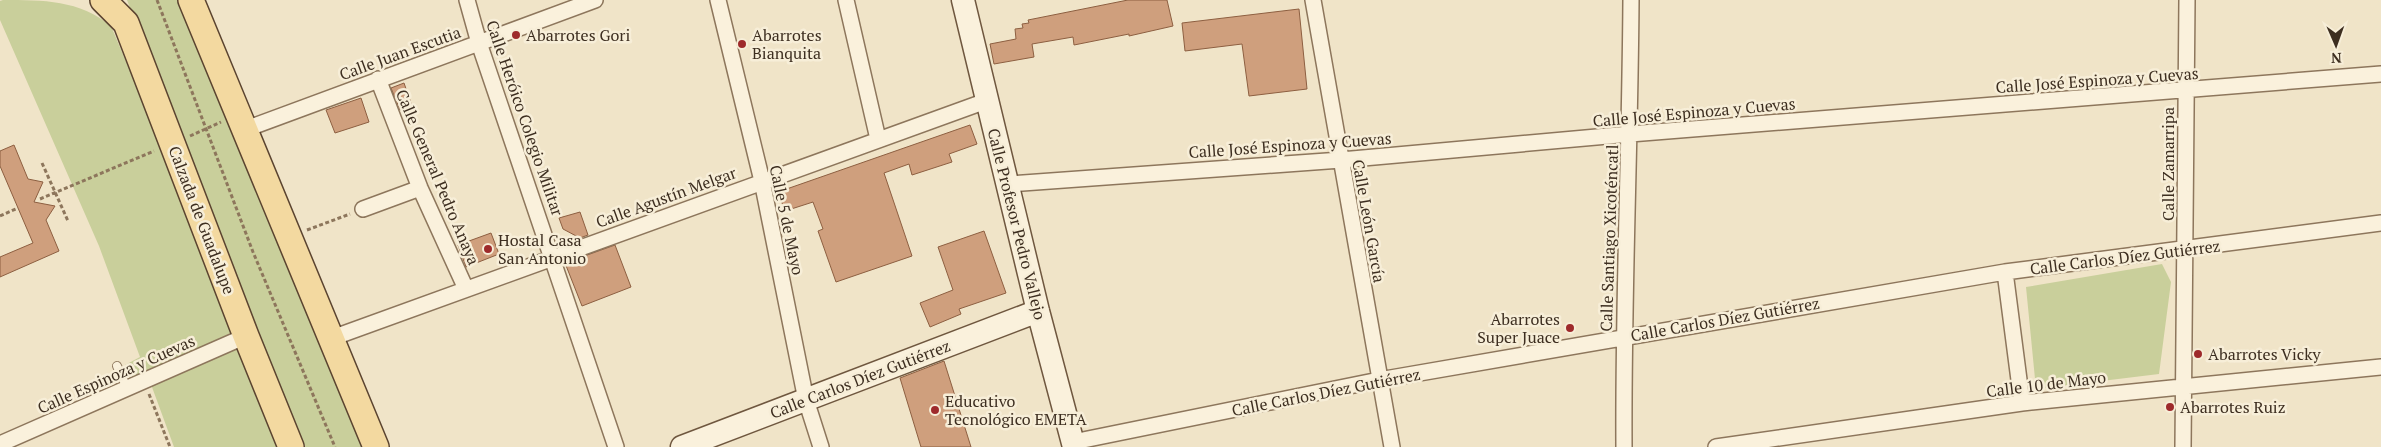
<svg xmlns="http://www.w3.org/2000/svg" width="2381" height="447" viewBox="0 0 2381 447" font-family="'PT Serif',serif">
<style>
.green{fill:#c9cf9b}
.building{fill:#cf9f7d;stroke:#8d5f41}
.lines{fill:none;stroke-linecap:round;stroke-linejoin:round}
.lane-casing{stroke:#8d765c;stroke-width:10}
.street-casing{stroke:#8d765c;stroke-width:18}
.secondary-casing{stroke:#6f573f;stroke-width:25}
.primary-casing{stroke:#5b4430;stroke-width:28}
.path{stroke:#8d765c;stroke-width:3;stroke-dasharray:4 2.5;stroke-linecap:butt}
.lane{stroke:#faf1dc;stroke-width:8}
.street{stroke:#faf1dc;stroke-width:15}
.secondary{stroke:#faf1dc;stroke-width:22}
.primary{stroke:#f3d9a0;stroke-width:25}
.poi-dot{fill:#9e2a2b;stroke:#f7eed8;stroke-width:2}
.labels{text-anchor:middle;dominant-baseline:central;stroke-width:5;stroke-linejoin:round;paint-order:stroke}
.poi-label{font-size:16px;fill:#3d2e20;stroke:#f7eed8;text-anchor:start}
.street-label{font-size:16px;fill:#3d2e20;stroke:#f7eed8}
</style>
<rect width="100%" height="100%" fill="#f0e4c8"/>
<!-- green -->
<path class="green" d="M3 0C43 0 80 0 111 26L241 334 134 378 127 372 125 365 140 357 99 246 0 20V1Z
M127 0H186L364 447H296Z
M2162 264 2171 282 2159 374 2036 389 2026 287Z
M246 336 291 447H174L149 379Z"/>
<!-- building -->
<path class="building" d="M1128 0H1167L1173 26 1129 36V34L1074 45 1073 37 1032 44 1034 57 994 64 990 44 1016 39 1015 29 1023 28 1022 24 1029 23 1028 20Z
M1299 9 1307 89 1249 96 1242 44 1185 51 1182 23Z
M404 83 412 106 400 110 391 88Z
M361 98 369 122 335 133 326 110Z
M970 125 977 144 949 154 952 162 912 175 909 164 884 173 912 256 836 282 818 231 823 229 813 202 785 211 778 192Z
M14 145 28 179 43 182 34 202 55 206 46 220 59 251 0 277V257L33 243 0 166V151Z
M580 212 588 235 580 238 563 229 559 218Z
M984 231 1006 293 959 309 961 314 930 327 920 303 953 290 938 247Z
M491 233 499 254 466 267 458 245Z
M615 245 631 287 582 306 565 263Z
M944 361 971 447H921L900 378Z"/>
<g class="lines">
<!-- lane casing -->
<g class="lane-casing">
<path id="lane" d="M117 366 127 388"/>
</g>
<!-- street casing -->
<g class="street-casing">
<path id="street" d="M467 0 479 43 616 447
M718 0 762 181 806 400 821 447
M846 0 878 139
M1313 0 1392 447
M378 79 420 188 466 289
M246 129 595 0
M1009 184 1341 160 1630 134 2381 74
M363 209 420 188
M2005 272 2022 403
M332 338 986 101
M1073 442 1379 380 2005 272 2381 223
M0 444 246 336
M1624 447C1623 298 1630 149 1631 0
M1716 447 2022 403 2381 367
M2183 447 2187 0"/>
</g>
<!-- secondary casing -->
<g class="secondary-casing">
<path id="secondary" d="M963 0 1038 311 1074 447
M682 447 1038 311"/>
</g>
<!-- primary casing -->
<g class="primary-casing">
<path id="primary" d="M103 0 126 23 246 336 291 447
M191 0 376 447"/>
</g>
<!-- path -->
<path class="path" d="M157 0 253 252 335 447
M190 136 221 122
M42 163 68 221
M40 199 154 151
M0 216 18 208
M307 230 350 214
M149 394 170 447"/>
<!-- lane -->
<use href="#lane" class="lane"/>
<!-- street -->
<use href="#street" class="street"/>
<!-- secondary -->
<use href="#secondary" class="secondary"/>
<!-- primary -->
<use href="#primary" class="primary"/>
</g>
<!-- markers -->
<g class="poi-dot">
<circle cx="516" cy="35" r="5"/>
<circle cx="742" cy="44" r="5"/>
<circle cx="488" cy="249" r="5"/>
<circle cx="1570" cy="328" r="5"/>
<circle cx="2198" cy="354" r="5"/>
<circle cx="2170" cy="407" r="5"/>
<circle cx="935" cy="410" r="5"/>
</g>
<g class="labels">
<!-- poi labels -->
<g class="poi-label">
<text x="526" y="35">Abarrotes Gori</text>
<text x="752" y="35">Abarrotes<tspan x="752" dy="18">Bianquita</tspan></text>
<text x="498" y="240">Hostal Casa<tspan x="498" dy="18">San Antonio</tspan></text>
<text x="1560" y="319" text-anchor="end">Abarrotes<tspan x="1560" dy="18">Super Juace</tspan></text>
<text x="2208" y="354">Abarrotes Vicky</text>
<text x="945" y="401">Educativo<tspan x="945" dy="18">Tecnológico EMETA</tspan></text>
<text x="2180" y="407">Abarrotes Ruiz</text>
</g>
<!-- street labels -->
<g class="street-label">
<text transform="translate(400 53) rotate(-20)">Calle Juan Escutia</text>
<text transform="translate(2097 80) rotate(-4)">Calle José Espinoza y Cuevas</text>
<text transform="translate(1694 112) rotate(-5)">Calle José Espinoza y Cuevas</text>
<text transform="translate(525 118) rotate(71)">Calle Heróico Colegio Militar</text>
<text transform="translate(1290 145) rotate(-4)">Calle José Espinoza y Cuevas</text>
<text transform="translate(2168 164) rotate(-90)">Calle Zamarripa</text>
<text transform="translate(438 177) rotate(67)">Calle General Pedro Anaya</text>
<text transform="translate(666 197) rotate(-20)">Calle Agustín Melgar</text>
<text transform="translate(202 220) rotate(69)">Calzada de Guadalupe</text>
<text transform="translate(787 220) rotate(78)">Calle 5 de Mayo</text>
<text transform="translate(1369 221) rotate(80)">Calle León García</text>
<text transform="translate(1017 224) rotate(76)">Calle Profesor Pedro Vallejo</text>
<text transform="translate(1609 238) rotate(-88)">Calle Santiago Xicoténcatl</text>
<text transform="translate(2125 257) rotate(-7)">Calle Carlos Díez Gutiérrez</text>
<text transform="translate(1725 319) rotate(-10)">Calle Carlos Díez Gutiérrez</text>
<text transform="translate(116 374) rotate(-24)">Calle Espinoza y Cuevas</text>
<text transform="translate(860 379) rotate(-21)">Calle Carlos Díez Gutiérrez</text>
<text transform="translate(2046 384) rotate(-7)">Calle 10 de Mayo</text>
<text transform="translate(1326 392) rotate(-11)">Calle Carlos Díez Gutiérrez</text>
</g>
</g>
<!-- north arrow -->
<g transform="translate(2336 45) rotate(178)" stroke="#f7eed8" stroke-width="4" paint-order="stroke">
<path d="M0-4L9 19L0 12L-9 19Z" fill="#3d2e20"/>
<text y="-8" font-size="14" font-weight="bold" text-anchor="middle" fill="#3d2e20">N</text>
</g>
</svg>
